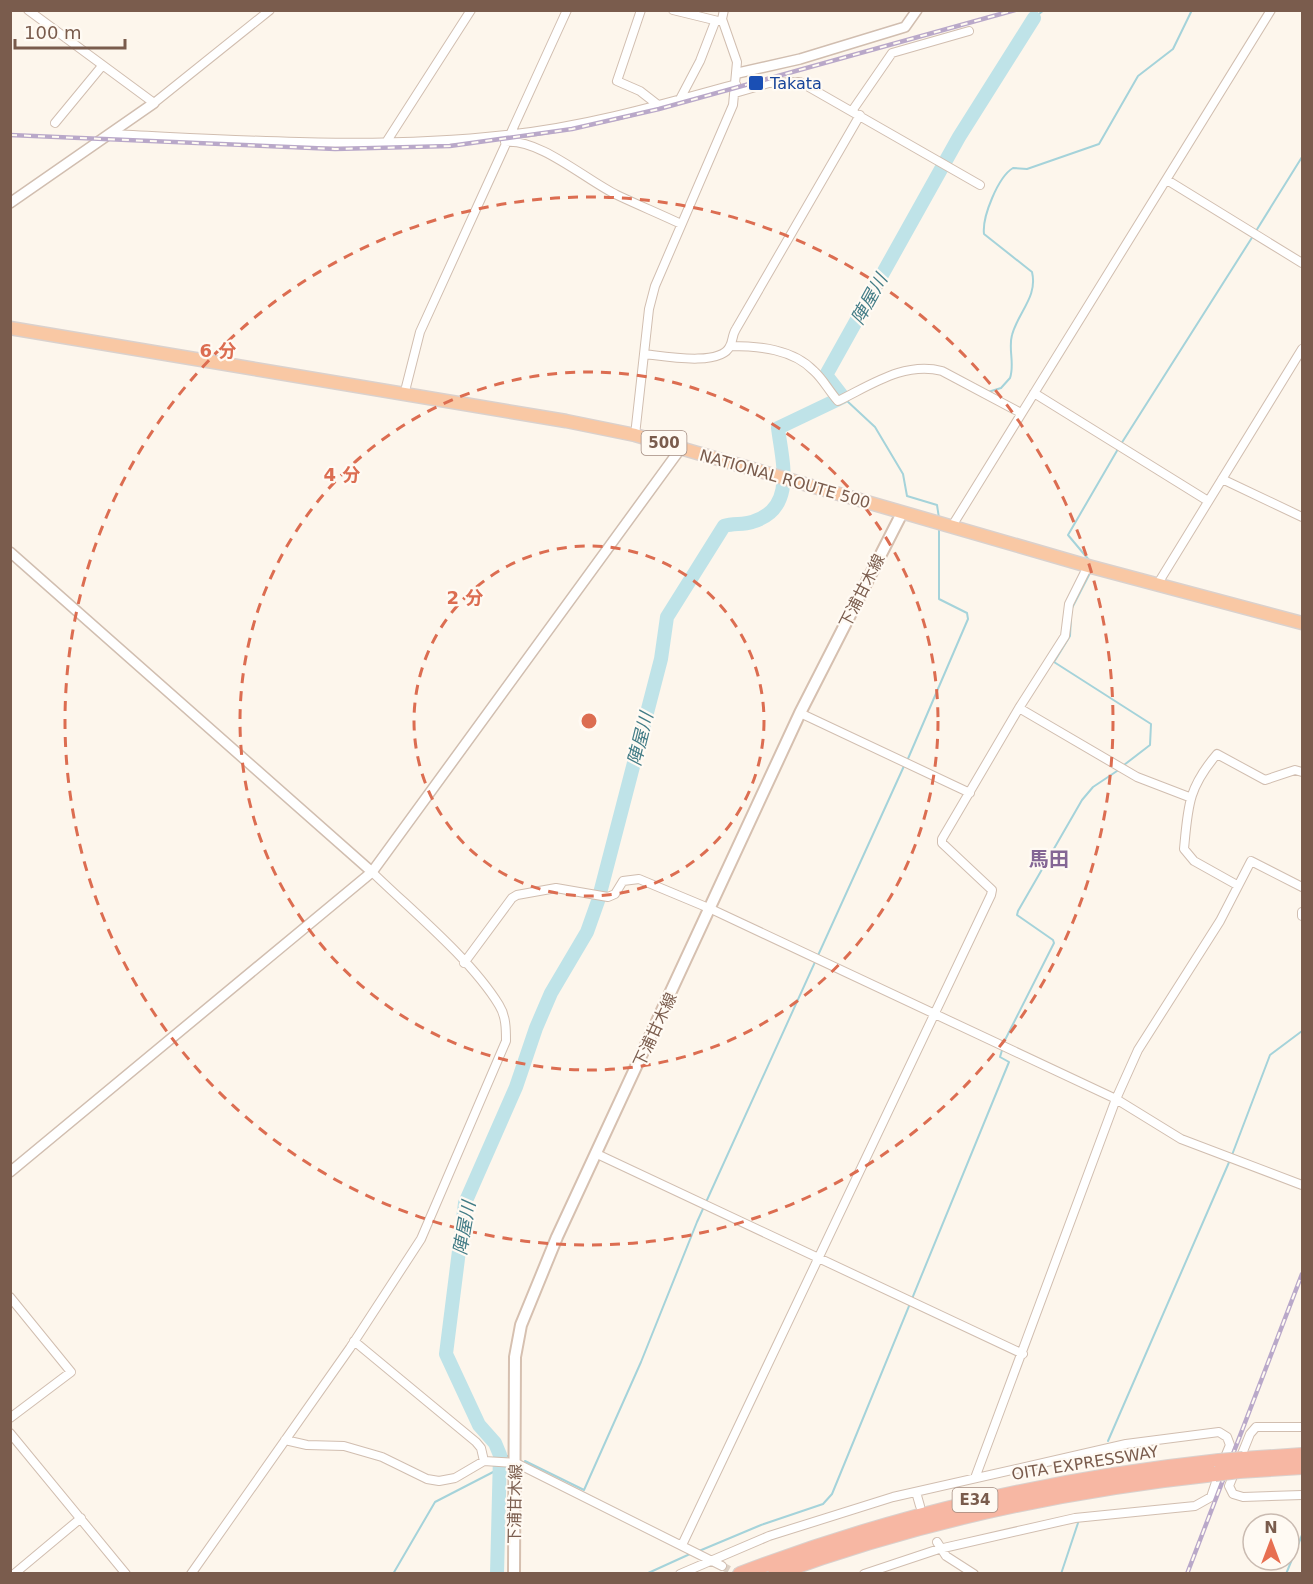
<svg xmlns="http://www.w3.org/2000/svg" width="1313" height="1584" viewBox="0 0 1313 1584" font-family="'DejaVu Sans','Noto Sans JP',sans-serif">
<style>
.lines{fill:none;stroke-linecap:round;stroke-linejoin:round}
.stream{stroke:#a5d3da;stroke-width:2}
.river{stroke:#bfe3e8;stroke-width:14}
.minor-tunnel{stroke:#dcd0c4;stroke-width:8;stroke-dasharray:8 4;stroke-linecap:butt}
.minor-casing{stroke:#d1beb0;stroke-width:10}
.tertiary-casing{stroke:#d1beb0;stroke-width:12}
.secondary-casing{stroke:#d6c0b0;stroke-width:14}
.trunk-casing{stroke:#dad1cd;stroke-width:15}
.motorway-casing{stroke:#dad1cd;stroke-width:16}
.minor{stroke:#fff;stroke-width:8}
.tertiary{stroke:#fff;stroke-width:9}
.secondary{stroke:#fff;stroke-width:10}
.trunk{stroke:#f9c8a4;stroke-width:12}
.motorway{stroke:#f7b7a3;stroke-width:14}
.rail-casing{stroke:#b9a8c9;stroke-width:4.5}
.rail{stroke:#fffaf3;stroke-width:2;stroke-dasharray:7;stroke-linecap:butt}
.motorway-bridge-casing{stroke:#dad1cd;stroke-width:16;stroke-linecap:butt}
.motorway-bridge{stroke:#f7b7a3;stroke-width:14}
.ring{fill:none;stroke:#dc6d51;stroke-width:3;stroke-dasharray:10 8}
.transit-dot{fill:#1a4fb4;stroke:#fffaf3;stroke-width:2}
.labels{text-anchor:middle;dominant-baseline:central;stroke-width:4.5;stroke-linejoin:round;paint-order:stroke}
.shield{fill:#fffaf3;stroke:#a28b7f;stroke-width:1.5}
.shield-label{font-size:15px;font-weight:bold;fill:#7a5c4d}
.transit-label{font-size:16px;fill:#164399;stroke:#fffaf3;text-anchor:start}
.street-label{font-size:16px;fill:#7a5c4d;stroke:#fffaf3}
.water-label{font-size:18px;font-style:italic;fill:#437c86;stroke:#fffaf3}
.quarter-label{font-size:20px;font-weight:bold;fill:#846695;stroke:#fffaf3}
.centre{fill:#dc6d51;stroke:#fffaf3;stroke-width:3}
.ring-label{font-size:18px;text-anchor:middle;font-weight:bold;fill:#dc6d51;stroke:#fffaf3;stroke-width:4.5;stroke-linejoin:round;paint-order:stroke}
</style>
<rect width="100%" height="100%" fill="#fdf6ec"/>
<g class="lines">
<!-- stream -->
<path class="stream" d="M1034 18 1044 10
M1256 231 1302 157
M988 392 1001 388 1010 378C1015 364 1008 349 1012 335 1018 312 1038 297 1032 272L984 234C982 217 998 177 1013 168L1027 169 1099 144 1138 76 1173 49 1192 10
M846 400 875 427 903 474 907 496 937 505 939 518
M1121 444 1253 236
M1089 560 1068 535 1118 449
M1072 608 1090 573
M1071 616 1070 636 1054 662 1151 724 1150 745 1124 765
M907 761 968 619 967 613 939 599V527
M1232 1155 1270 1055 1302 1031
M1108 1441 1230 1160
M500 1455 508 1456
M525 1461 584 1490 641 1362 697 1222 904 766
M699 1551 761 1525 823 1504 832 1494 1009 1062 1000 1057 1005 1040 1054 943 1053 940 1017 915 1018 911 1082 800 1093 787 1120 769
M393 1574 435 1502 499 1469
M646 1574 690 1554
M1061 1574 1078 1523
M1286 1574 1302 1535"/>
<!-- river -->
<path class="river" d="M497 1574 500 1455 495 1443 479 1425 446 1354 465 1203 516 1087 536 1028 551 993 587 932 598 901 661 659 667 617 724 526C733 523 743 525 752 522 797 509 782 461 778 428L843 397 826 375 959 137 1034 18"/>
<!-- minor-tunnel -->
<path class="minor-tunnel" d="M722 1566 737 1574"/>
<!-- minor casing -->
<g class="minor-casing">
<path id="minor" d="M28 10 154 103 270 10
M641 10 617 81 640 91 658 105
M673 10 718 21
M735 93 769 83 800 82 980 185
M680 99 700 61 715 22
M852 111 892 53 969 31
M55 123 102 66
M110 134C242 140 374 150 506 135 584 127 660 105 736 84
M505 142C539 138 586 180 617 195 638 205 660 214 681 224
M385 144 471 10
M1167 180 1302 263
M730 346C759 346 793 349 814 371 823 379 829 391 838 401 871 385 905 361 942 371L1021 413
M644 354C663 356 721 367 730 346 733 341 732 335 736 329L860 115
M1034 393 1208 501
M404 395 420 332 567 10
M635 435 649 309 655 286 733 105 737 62 722 19 724 10
M1222 479 1302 517
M952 526 1271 10
M1157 585 1302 349
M1019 708 1137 777 1189 797
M800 713 970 793
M1237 885 1194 861 1184 849C1188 806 1188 788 1217 754L1265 780 1295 770 1302 772
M1302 912V916
M464 963 512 898 517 895 556 888 608 897 615 894 623 881 639 879 711 909 1116 1099 1181 1139 1302 1185
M597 1154 1023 1354
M10 1297 71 1372 10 1418
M354 1341 476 1442 481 1448 484 1461
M1302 1427H1256L1250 1434 1229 1486 1233 1494 1243 1497 1302 1495
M10 1433 126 1574
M285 1440 307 1445 344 1446 382 1457 427 1479 439 1481 455 1478 484 1461 516 1463 722 1566
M975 1478 1116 1099 1138 1050 1220 921 1251 861 1302 887
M916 1492 920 1506
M937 1542 946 1556 974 1574
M682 1545 991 895 992 890 942 843V839L1019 708 1065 636 1069 604 1088 566
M14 1574 81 1518
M191 1574 350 1348 421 1239 506 1041C506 1029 506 1016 499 1005 470 958 412 911 372 872
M680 1574 769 1536 893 1497 1126 1444 1219 1432 1227 1437 1230 1445 1223 1462
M864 1574 939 1549 1075 1518 1195 1506 1211 1497 1219 1473"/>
</g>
<!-- tertiary casing -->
<g class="tertiary-casing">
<path id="tertiary" d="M738 73 800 59 905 27 917 10
M10 203 154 103
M10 552 372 872
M10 1172 372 872 681 448"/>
</g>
<!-- secondary casing -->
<g class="secondary-casing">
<path id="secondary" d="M514 1574 515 1357 521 1325 557 1237 800 713 902 513"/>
</g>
<!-- trunk casing -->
<g class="trunk-casing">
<path id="trunk" d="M10 328 566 421 635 435 1088 566 1302 623"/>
</g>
<!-- motorway casing -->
<g class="motorway-casing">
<path id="motorway" d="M1243 1459 1302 1455
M1239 1471 1302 1467
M740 1574C897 1514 1052 1479 1219 1461
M775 1574C918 1521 1064 1490 1215 1474"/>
</g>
<!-- minor -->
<use href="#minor" class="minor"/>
<!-- tertiary -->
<use href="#tertiary" class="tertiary"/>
<!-- secondary -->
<use href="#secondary" class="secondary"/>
<!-- trunk -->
<use href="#trunk" class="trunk"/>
<!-- motorway -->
<use href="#motorway" class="motorway"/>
<!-- rail casing -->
<g class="rail-casing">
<path id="rail" d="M10 135 335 149 450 146 572 129 659 109 1015 10
M1187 1574 1302 1274"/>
</g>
<!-- rail -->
<use href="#rail" class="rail"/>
<!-- motorway-bridge casing -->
<g class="motorway-bridge-casing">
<path id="motorway-bridge" d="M1219 1461 1243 1459
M1215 1474 1239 1471"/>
</g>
<!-- motorway-bridge -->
<use href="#motorway-bridge" class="motorway-bridge"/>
</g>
<!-- distance rings -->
<g class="ring">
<circle cx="589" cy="721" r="175"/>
<circle cx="589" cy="721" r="349"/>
<circle cx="589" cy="721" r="524"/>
</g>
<!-- markers -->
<rect class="transit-dot" x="748" y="75" width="16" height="16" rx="3"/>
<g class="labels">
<!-- shield labels -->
<g class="shield">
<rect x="641.5" y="431" width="45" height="24" rx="4.5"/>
<rect x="952.5" y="1488" width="45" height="24" rx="4.5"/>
</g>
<g class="shield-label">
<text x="664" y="443">500</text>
<text x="975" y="1500">E34</text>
</g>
<!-- transit labels -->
<g class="transit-label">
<text x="770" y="83">Takata</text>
</g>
<!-- street labels -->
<g class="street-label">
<text transform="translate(785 479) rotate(16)">NATIONAL ROUTE 500</text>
<text transform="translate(862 591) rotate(-63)">下浦甘木線</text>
<text transform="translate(655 1030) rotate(-65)">下浦甘木線</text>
<text transform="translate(1085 1463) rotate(-9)">OITA EXPRESSWAY</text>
<text transform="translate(515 1504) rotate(-89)">下浦甘木線</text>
</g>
<!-- water labels -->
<g class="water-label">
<text transform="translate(869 299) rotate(-61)">陣屋川</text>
<text transform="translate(640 739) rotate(-76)">陣屋川</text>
<text transform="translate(464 1228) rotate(-80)">陣屋川</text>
</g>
<!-- quarter labels -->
<g class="quarter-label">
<text x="1049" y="859">馬田</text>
</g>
</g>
<circle cx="589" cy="721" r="9" class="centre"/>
<g class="ring-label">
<text x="218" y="357">6 分</text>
<text x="342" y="481">4 分</text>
<text x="465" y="604">2 分</text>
</g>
<!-- border -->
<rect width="1313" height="1584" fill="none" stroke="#7a5c4d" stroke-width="24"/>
<!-- north arrow -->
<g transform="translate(1271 1542)"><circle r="28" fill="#fffaf3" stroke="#cabbb1" stroke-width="1.5"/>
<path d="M0-4.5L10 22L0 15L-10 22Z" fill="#e76f51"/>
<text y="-9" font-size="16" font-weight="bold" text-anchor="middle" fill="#7a5c4d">N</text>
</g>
<!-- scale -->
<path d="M15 39v9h110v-9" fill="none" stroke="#7a5c4d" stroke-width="3"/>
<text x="24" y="39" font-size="18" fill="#7a5c4d" stroke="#fffaf3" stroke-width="4.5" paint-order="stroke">100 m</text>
</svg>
